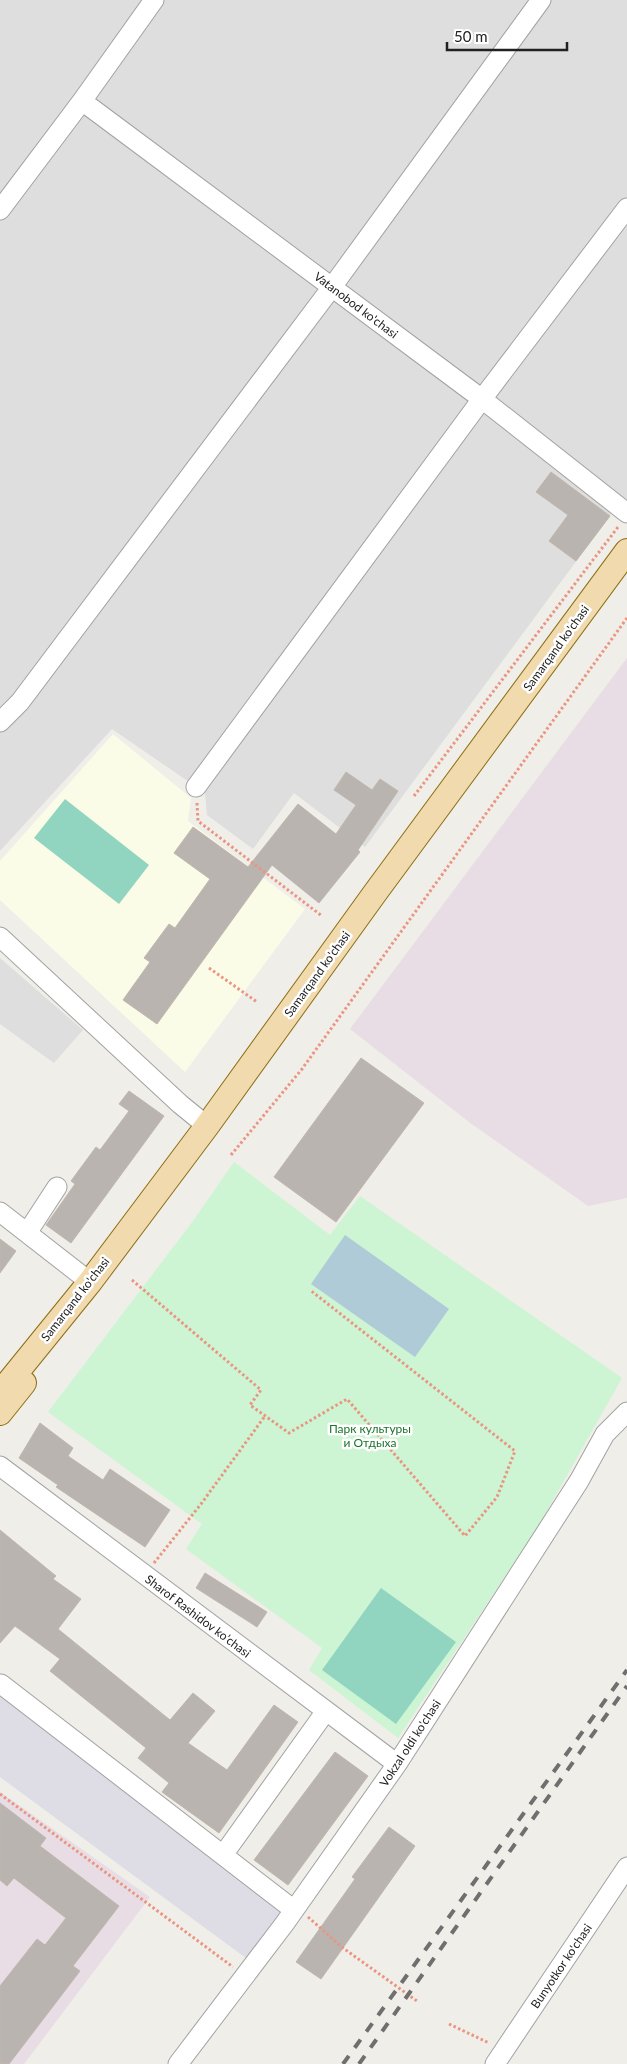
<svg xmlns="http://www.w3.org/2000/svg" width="627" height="2064" viewBox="0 0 627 2064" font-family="Lato,sans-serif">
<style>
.residential{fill:#dfdede}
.industrial{fill:#e8dce5}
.education{fill:#fafce7}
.park{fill:#cdf4d3}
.pitch{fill:#91d5c1}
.plaza{fill:#dedde6}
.water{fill:#afcbd8}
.building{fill:#b9b4af;stroke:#c0b7ad}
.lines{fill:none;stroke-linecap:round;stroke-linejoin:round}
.minor-casing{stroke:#a2a2a2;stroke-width:21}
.major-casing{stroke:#8c6e13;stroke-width:26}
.path{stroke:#ea9581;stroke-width:3;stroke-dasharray:2.5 2.5;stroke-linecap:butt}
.minor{stroke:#fff;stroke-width:19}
.major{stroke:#f1daad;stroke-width:24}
.rail{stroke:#6f6f6f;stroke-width:4;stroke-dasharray:10 10;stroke-linecap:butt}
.labels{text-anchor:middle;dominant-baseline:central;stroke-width:5;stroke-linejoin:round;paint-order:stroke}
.street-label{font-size:12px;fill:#212121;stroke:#fff}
.park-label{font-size:12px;fill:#1a742a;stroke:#fff}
</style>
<rect width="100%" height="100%" fill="#f0eee9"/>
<!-- residential -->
<path class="residential" d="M0 0H627V499L623 498 365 847 294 793 253 849 207 815 205 793 112 729 0 851Z
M0 958 83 1030 54 1063 0 1024Z"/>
<!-- industrial -->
<path class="industrial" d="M627 658V1198L588 1206 469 1122 350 1029Z
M0 1792 150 1897 24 2064H0Z"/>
<!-- education -->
<path class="education" d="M113 734 191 798 188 821 305 909 185 1072 0 900V861Z"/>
<!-- park -->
<path class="park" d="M234 1162 330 1235 360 1196 622 1378 539 1525 398 1738 309 1670 322 1648 186 1549 202 1524 48 1412 193 1221Z"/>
<!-- pitch -->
<path class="pitch" d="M65 799 149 865 119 904 34 838Z
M381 1588 456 1642 396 1724 322 1670Z"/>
<!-- plaza -->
<path class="plaza" d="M0 1692 294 1910 254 1964 0 1777Z"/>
<!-- water -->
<path class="water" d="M345 1235 449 1309 415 1357 311 1284Z"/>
<!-- building -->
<path class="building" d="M551 472 610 516 576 561 549 541 568 515 536 492Z
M346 772 372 790 380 779 398 791 358 850 360 852 319 903 272 865 157 1024 123 1000 150 962 144 958 169 924 175 928 210 879 174 853 193 827 248 867 298 804 336 834 356 805 334 790Z
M361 1058 424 1103 336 1222 274 1177Z
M129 1091 164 1116 71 1243 46 1225 75 1184 71 1181 96 1147 100 1150 129 1111 119 1104Z
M0 1239 16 1251 0 1273Z
M40 1423 73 1448 68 1456 103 1480 110 1469 170 1510 145 1547 56 1487 58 1485 19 1458Z
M0 1530 56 1576 53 1579 81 1599 58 1629 170 1720 193 1693 215 1711 188 1743 227 1770 274 1705 298 1722 219 1833 162 1792 169 1783 138 1758 146 1748 50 1671 60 1659 15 1626 0 1643Z
M205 1573 267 1612 257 1627 196 1588Z
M335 1752 368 1776 288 1885 254 1860Z
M0 1803 46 1838 40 1846 119 1906 73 1966 80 1971 9 2064H0V1986L37 1939 45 1945 66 1918 14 1878 7 1886 0 1880Z
M389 1827 415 1846 321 1979 296 1962 355 1879 352 1877Z"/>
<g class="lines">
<!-- minor casing -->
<g class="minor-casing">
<path id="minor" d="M82 101 482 399 627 513
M0 210 82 101 154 0
M0 722 20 702 332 287 541 0
M196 787 482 399 627 208
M0 937 180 1104 207 1126
M0 1212 90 1282
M27 1233 57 1187
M0 1466 397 1764
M1 1684 294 1910
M223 1855 326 1711
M178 2064 285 1923 397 1764 579 1481 605 1434 627 1412
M495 2064 627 1867"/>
</g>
<!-- major casing -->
<g class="major-casing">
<path id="major" d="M0 1393 90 1282 207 1126 375 893 627 551
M0 1413 24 1383"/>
</g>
<!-- path -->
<path class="path" d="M414 796 618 527
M197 803 198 821 322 916
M209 968 257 1002
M231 1155 302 1069 627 618
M132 1280 261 1390 250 1405 289 1433 347 1399 465 1536 497 1497 515 1451 310 1290
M154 1563 201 1504 265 1416
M0 1794 233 1967
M308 1917 343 1948 417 2001
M449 2024 489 2043"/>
<!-- minor -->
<use href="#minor" class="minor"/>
<!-- major -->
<use href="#major" class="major"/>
<!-- rail -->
<path class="rail" d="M343 2064 627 1670
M359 2064 627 1686"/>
</g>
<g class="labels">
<!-- street labels -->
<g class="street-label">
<text transform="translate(356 305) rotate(37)">Vatanobod ko'chasi</text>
<text transform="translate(556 648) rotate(-54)">Samarqand ko'chasi</text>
<text transform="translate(317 974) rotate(-54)">Samarqand ko'chasi</text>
<text transform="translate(75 1299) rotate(-52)">Samarqand ko'chasi</text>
<text transform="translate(198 1616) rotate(37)">Sharof Rashidov ko’chasi</text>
<text transform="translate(410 1743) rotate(-57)">Vokzal oldi ko'chasi</text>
<text transform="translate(561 1966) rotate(-56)">Bunyotkor ko'chasi</text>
</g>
<!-- park labels -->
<g class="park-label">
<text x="370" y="1428">Парк культуры<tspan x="370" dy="14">и Отдыха</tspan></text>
</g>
</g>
<!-- scale -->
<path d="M447 42v8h120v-8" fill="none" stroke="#212121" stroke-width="2.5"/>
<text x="454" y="42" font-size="15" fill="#212121" stroke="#ffffff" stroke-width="4" paint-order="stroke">50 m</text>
</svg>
